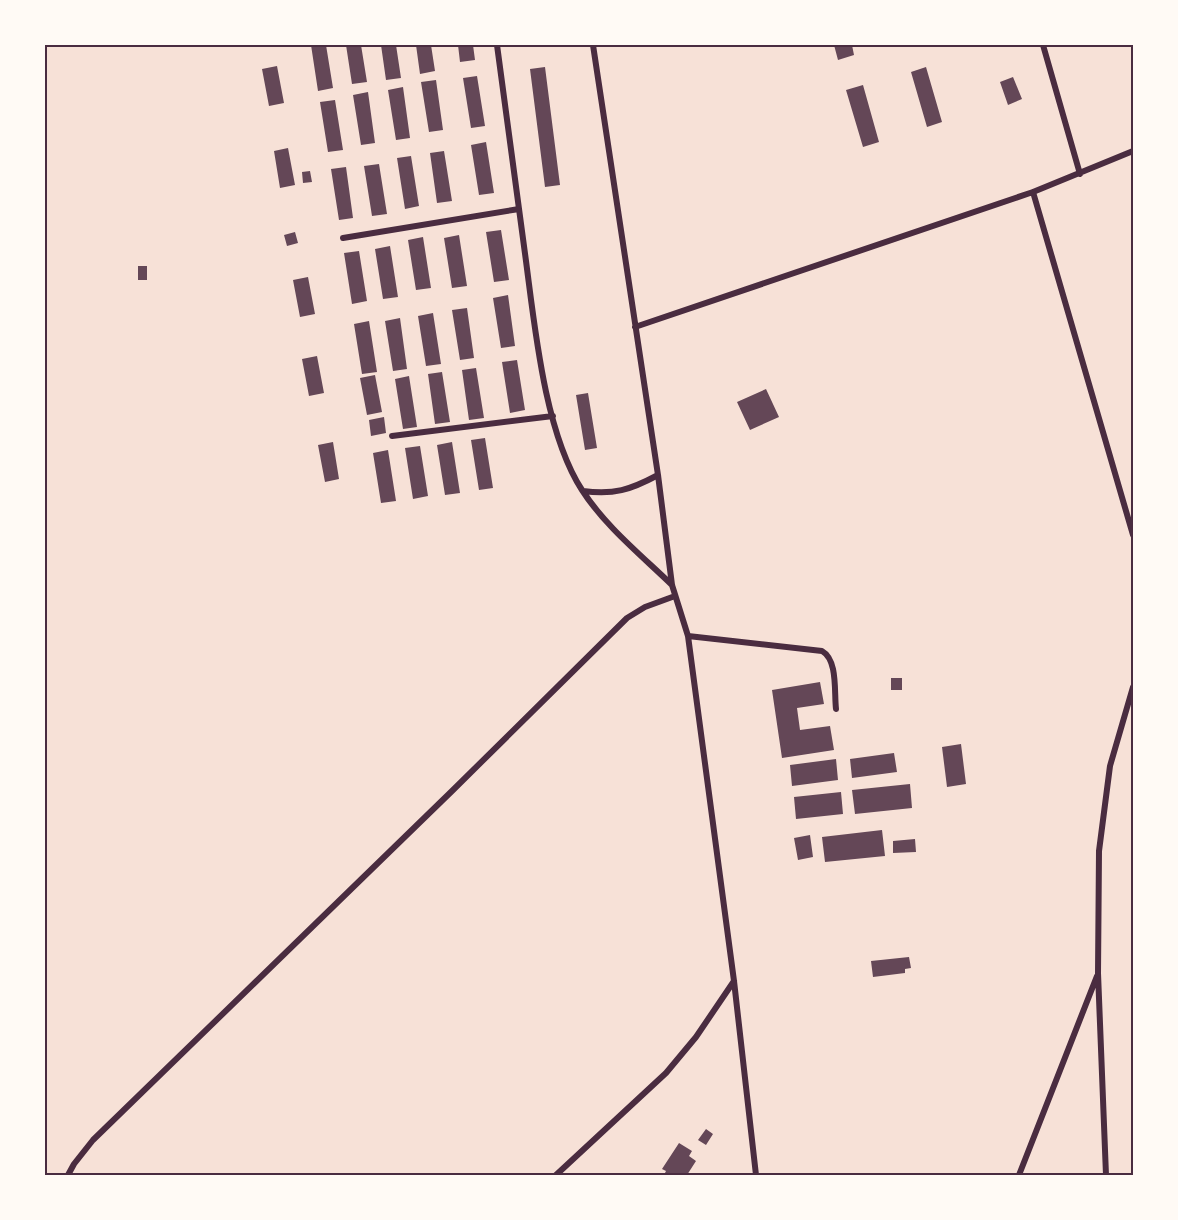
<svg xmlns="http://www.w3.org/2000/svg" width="1178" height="1220" viewBox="0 0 1178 1220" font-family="'Exo 2',sans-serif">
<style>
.building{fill:#644757}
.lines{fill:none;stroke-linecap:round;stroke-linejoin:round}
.minor{stroke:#4a2c40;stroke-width:6}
.neatline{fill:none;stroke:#4a2c40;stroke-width:2}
</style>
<rect width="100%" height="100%" fill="#f7e1d7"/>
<!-- building -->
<path class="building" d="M311 45H326L333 88 318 91Z
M346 45H361L367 82 352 84Z
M381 45H396L401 78 386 80Z
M416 45H431L435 71 420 74Z
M458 45H473L475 60 460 62Z
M834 45H852L854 55 838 60Z
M277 66 284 103 269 106 262 69Z
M545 67 560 185 545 187 530 69Z
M926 67 942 122 927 127 911 72Z
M477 76 485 126 471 128 463 78Z
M1013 77 1022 99 1008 105 1000 82Z
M436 80 443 130 429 132 421 82Z
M863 85 879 142 863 147 846 90Z
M403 87 410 138 396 140 388 90Z
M368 92 375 143 361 145 353 95Z
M335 100 343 150 328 152 320 102Z
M486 142 494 193 479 195 471 145Z
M288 148 295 185 280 188 274 151Z
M444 151 452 201 437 203 430 153Z
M411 156 419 206 405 209 397 158Z
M379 164 387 214 372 216 364 166Z
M346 167 353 218 339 220 331 169Z
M310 171 312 182 303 183 302 172Z
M501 230 509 280 494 282 486 232Z
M295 232 298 243 287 246 284 235Z
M459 235 467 286 452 288 444 238Z
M423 237 431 288 416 290 408 240Z
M390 246 398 297 383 299 375 249Z
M359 251 367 301 352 304 344 253Z
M138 266H147V280H138Z
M308 277 315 314 300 317 293 280Z
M508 295 515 346 501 348 493 298Z
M467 308 474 358 460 360 452 310Z
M433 313 441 364 426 366 418 316Z
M400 318 407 369 393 371 385 321Z
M369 321 377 372 362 374 354 324Z
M317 356 324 393 309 396 302 359Z
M517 360 525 410 510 413 502 362Z
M476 368 484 418 469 420 462 370Z
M442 372 450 422 435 424 428 374Z
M375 375 382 412 367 415 360 378Z
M409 376 417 427 403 429 395 379Z
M766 389 779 417 750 430 737 402Z
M588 393 597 448 585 450 576 395Z
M384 417 386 433 371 436 369 420Z
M485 438 493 488 479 490 471 440Z
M333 442 339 479 325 482 318 445Z
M452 442 460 493 445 495 437 445Z
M420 446 428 496 413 499 405 448Z
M388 450 396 501 381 503 373 453Z
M891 678H902V690H891Z
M820 682 824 704 797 708 800 730 830 726 834 750 782 758 772 690Z
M961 744 966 784 947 787 942 747Z
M894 753 897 772 852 778 850 759Z
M836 759 838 780 792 786 790 765Z
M910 784 912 808 855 814 852 790Z
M841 792 843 814 796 819 794 797Z
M882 830 885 856 825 862 822 837Z
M810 835 813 857 798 860 794 838Z
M915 839 916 852 893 853V841Z
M909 957 911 968 905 969V973L873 977 871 961Z
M706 1129 713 1134 706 1145 698 1140Z
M679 1143 692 1151 689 1156 696 1161 687 1175H664L666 1171 662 1169Z"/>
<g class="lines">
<!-- minor -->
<path class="minor" d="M497 45C507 117 516 189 526 261 535 329 545 433 582 490 605 526 641 555 672 585
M593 45 658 475 672 585 688 636 734 981 756 1175
M1043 45 1080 174
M1033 192 1133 535
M343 238 519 209
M635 327 1033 192 1133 151
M392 436 553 416
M583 491C614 495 630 490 658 475
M688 636 822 651C838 660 834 692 836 709
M68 1175 74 1164 93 1140 452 791 627 618 645 607 675 596
M556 1175 666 1073 696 1037 734 981
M1019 1175 1097 976
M1106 1175 1098 973 1099 851 1110 766 1133 687"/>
</g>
<!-- border -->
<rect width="1178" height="1220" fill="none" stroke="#fffaf5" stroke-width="93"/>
<rect x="46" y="46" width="1086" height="1128" class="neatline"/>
</svg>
